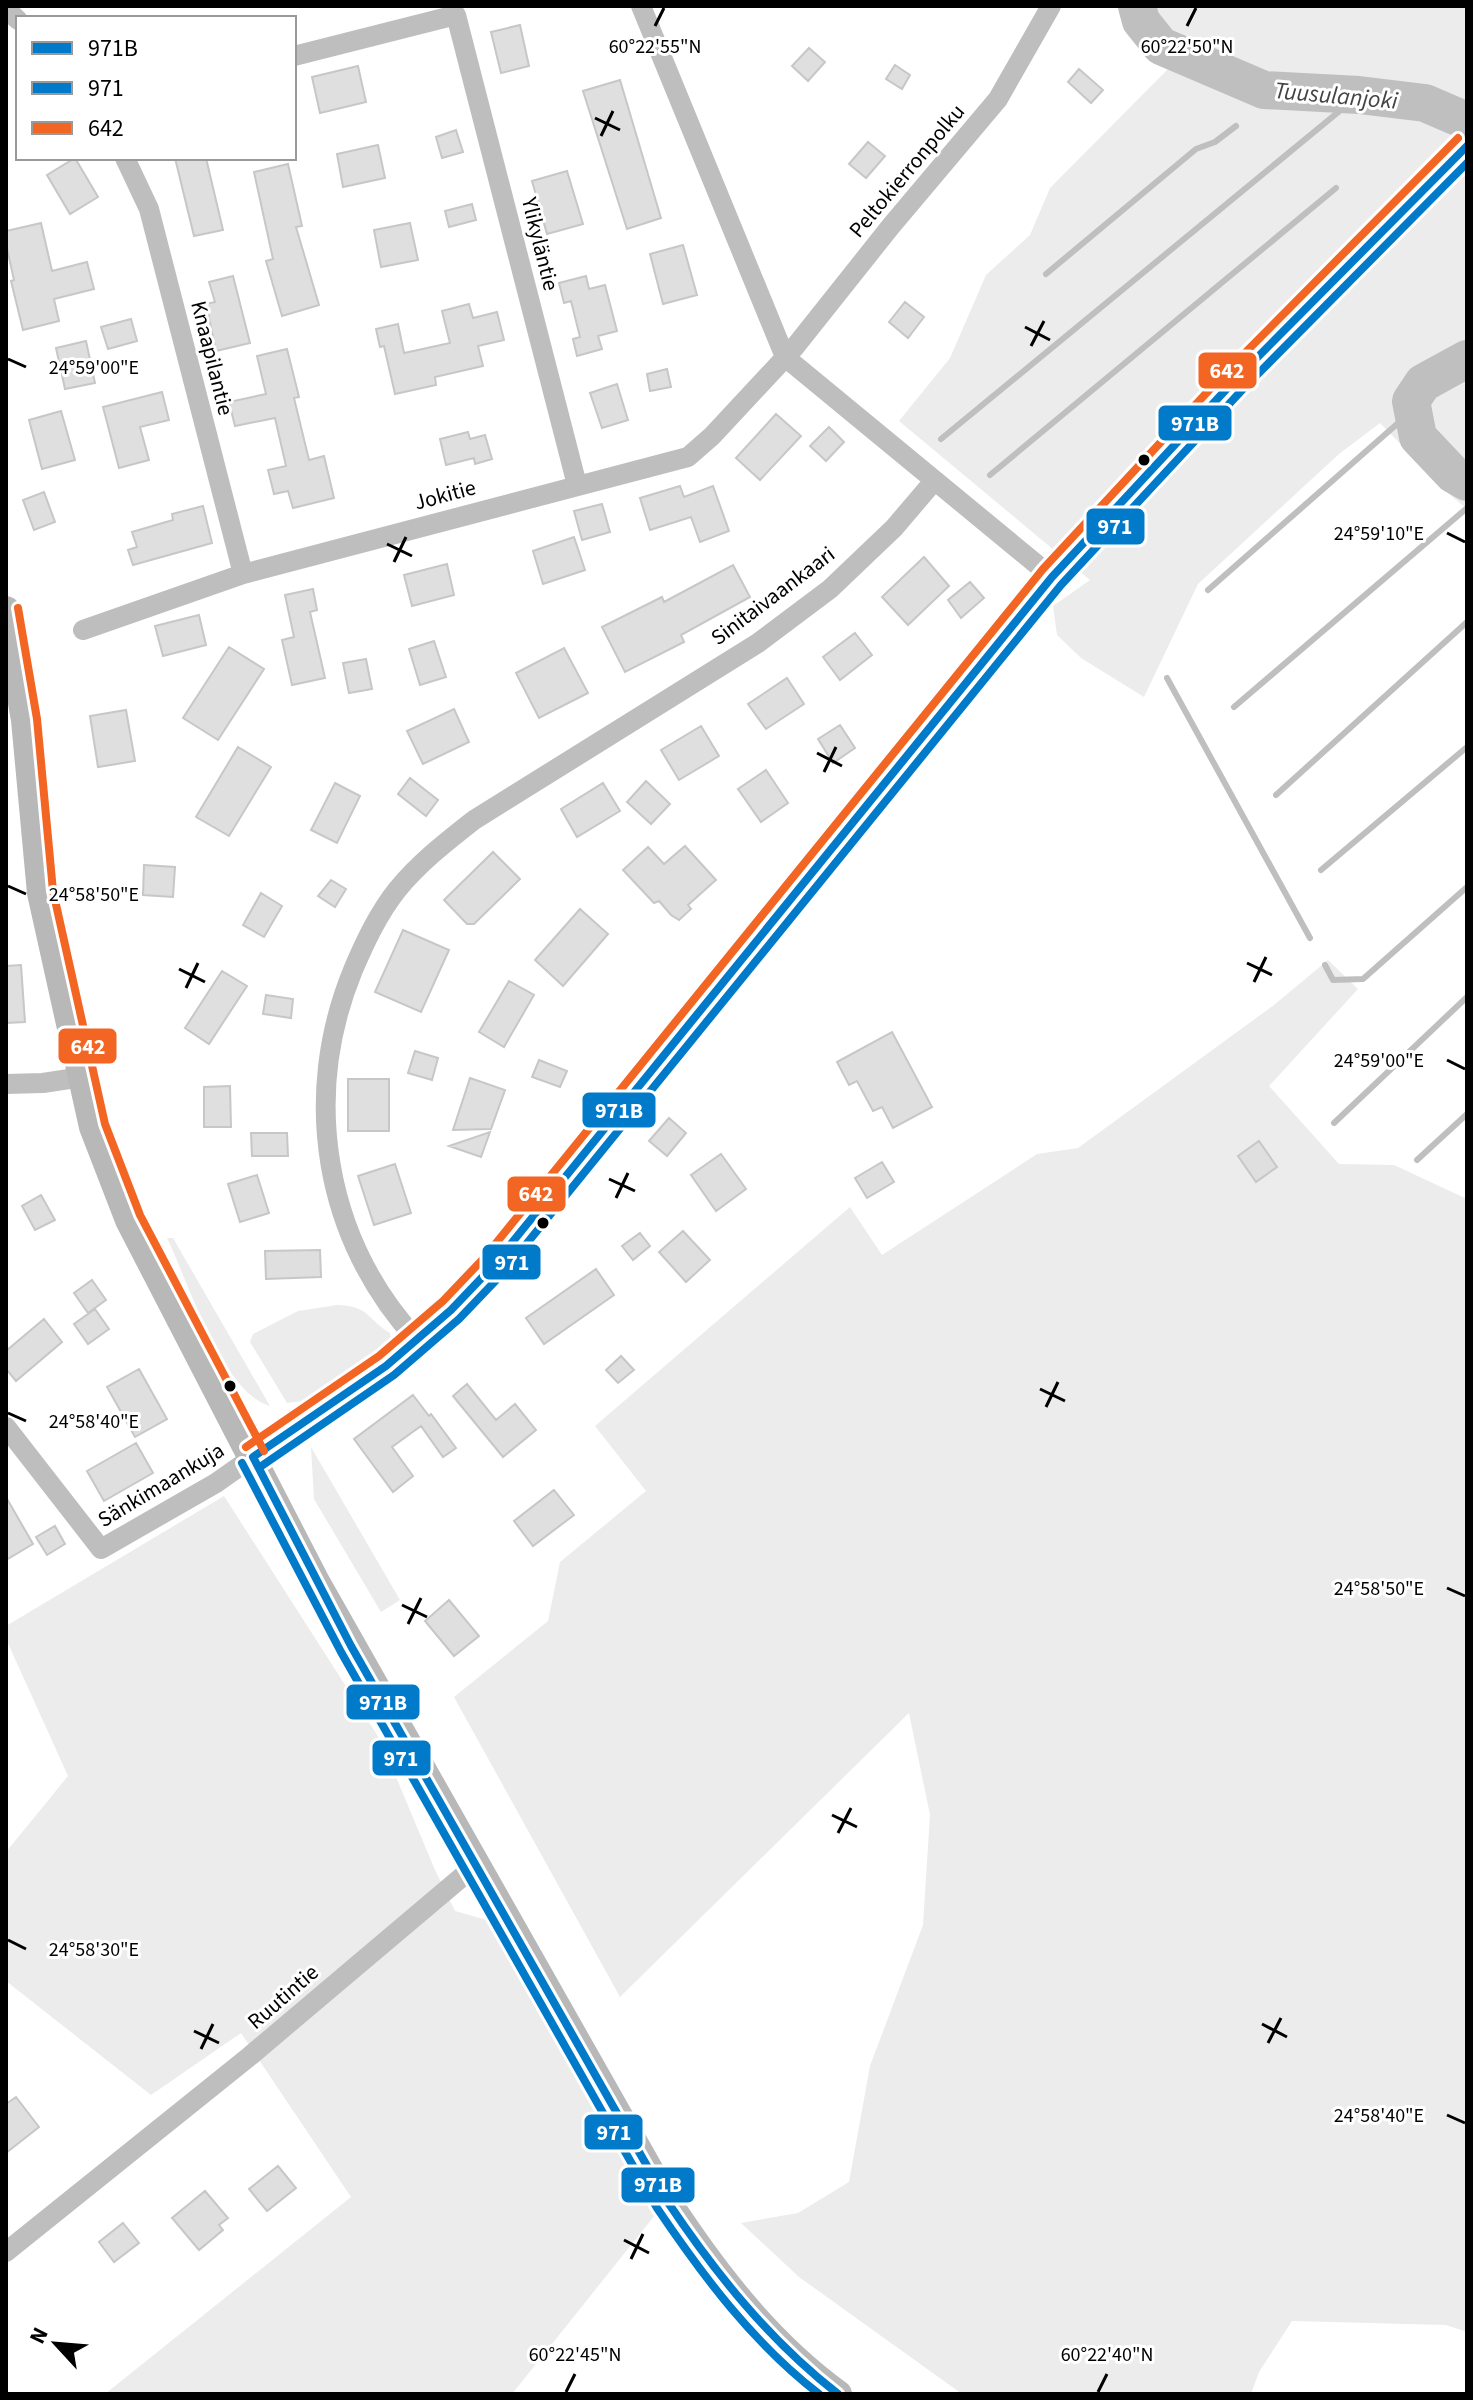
<svg xmlns="http://www.w3.org/2000/svg" width="1473" height="2400" viewBox="0 0 1473 2400" font-family="'Source Sans 3',sans-serif">
<style>
.green{fill:#ececec}
.lines{fill:none;stroke-linecap:round;stroke-linejoin:round}
.stream{stroke:#bfbfbf;stroke-width:6}
.river{stroke:#bfbfbf;stroke-width:38}
.building{fill:#dfdfdf;stroke:#c7c7c7;stroke-width:2}
.street{stroke:#bebebe;stroke-width:20}
.secondary{stroke:#b8b8b8;stroke-width:28}
.bus-1-casing{stroke:#fff;stroke-width:14}
.bus-2-casing{stroke:#fff;stroke-width:14}
.bus-3-casing{stroke:#fff;stroke-width:14}
.bus-1{stroke:#007ac9;stroke-width:8}
.bus-2{stroke:#007ac9;stroke-width:8}
.bus-3{stroke:#f26522;stroke-width:8}
.ticks{fill:none;stroke:#000;stroke-width:3}
.bus-dot{fill:#000;stroke:#fff;stroke-width:3}
.labels{text-anchor:middle;dominant-baseline:central;stroke-width:6;stroke-linejoin:round;paint-order:stroke}
.street-label{font-size:22px;fill:#000;stroke:#fff}
.water-label{font-size:24px;font-style:italic;fill:#444;stroke:#fff}
.ticks-label{font-size:20px;text-anchor:middle;fill:#000;stroke:#fff;stroke-width:6;stroke-linejoin:round;paint-order:stroke}
.line-badge{stroke:#fff;stroke-width:3}
.badge-label{font-size:22px;text-anchor:middle;font-weight:bold;fill:#fff}
</style>
<rect width="100%" height="100%" fill="#fff"/>
<!-- green -->
<path class="green" d="M1139 6H1467V509L1449 494 1380 423 1339 454 1198 584 1144 697 1081 658 1057 635 1053 606 1090 580 899 421 950 358 986 275 1030 235 1050 188 1174 63C1163 46 1143 24 1139 6Z
M1328 960 1358 989 1269 1086 1339 1164 1394 1165 1467 1199V2332L1446 2325 1292 2321 1259 2372 1251 2394H962L799 2277 741 2223 798 2213 849 2182 870 2066 923 1925 930 1815 909 1713 620 1997 454 1697 548 1621 560 1562 646 1491 595 1426 850 1207 882 1255 1037 1154 1078 1148 1274 1005Z
M167 1238H173L270 1406C222 1393 188 1281 167 1238Z
M337 1305C368 1305 367 1319 390 1333L391 1339 386 1351 302 1401 287 1403 250 1342 253 1334 298 1311Z
M311 1447 400 1600 381 1612 314 1499Z
M224 1496 381 1741 435 1870 455 1911 494 1922 655 2215 512 2394H105L351 2197 241 2033 151 2095 6 1981V1852L68 1776 6 1639V1626Z"/>
<g class="lines">
<!-- stream -->
<path class="stream" d="M1046 274 1196 149 1215 142 1236 126
M941 439 1359 95
M990 475 1336 188
M1208 590 1413 410
M1167 678 1310 938
M1234 707 1467 508
M1276 795 1467 622
M1321 870 1467 747
M1325 965 1333 980 1363 979 1467 887
M1334 1123 1467 997
M1417 1160 1467 1114"/>
<!-- river -->
<path class="river" d="M1137 6 1141 21 1161 46 1264 90 1359 95 1425 103 1467 121
M1467 359 1423 383 1411 401 1418 437 1453 474 1467 482"/>
</g>
<!-- building -->
<path class="building" d="M520 25 529 66 501 73 491 32Z
M809 48 825 62 808 81 792 66Z
M895 65 910 75 902 89 886 79Z
M358 66 366 102 320 113 312 77Z
M1079 69 1103 90 1091 103 1068 82Z
M620 80 661 218 627 229 583 91Z
M456 130 463 152 442 158 436 137Z
M868 142 885 156 866 178 849 164Z
M378 145 385 178 343 187 337 154Z
M75 158 98 197 70 214 47 175Z
M175 158H206L223 230 194 236Z
M288 164 302 226 296 227 319 305 282 316 266 261 273 259 254 172Z
M567 171 583 224 547 234 532 181Z
M472 204 476 220 449 227 445 211Z
M41 223 52 271 87 262 94 289 54 299 59 321 23 330 11 281 14 280 6 244V231Z
M410 223 418 260 381 267 374 230Z
M683 245 697 295 663 304 650 254Z
M233 276 250 343 216 351 206 304 215 302 209 282Z
M586 276 589 289 605 285 617 331 598 336 602 349 577 356 573 339 580 337 571 301 564 303 559 283Z
M905 302 924 317 908 338 889 322Z
M469 304 473 318 497 312 504 340 478 346 483 366 435 377 436 385 395 394 384 346 380 347 376 329 398 324 404 353 450 343 442 311Z
M131 319 137 341 108 349 101 327Z
M86 341 95 383 65 389 56 348Z
M287 349 299 397 294 398 309 460 324 456 334 498 293 508 288 491 274 494 268 470 286 466 275 418 235 426 229 402 266 394 257 356Z
M667 369 671 387 650 391 647 374Z
M617 384 628 420 602 428 590 393Z
M162 392 169 420 140 427 149 460 119 468 103 407Z
M61 411 75 460 42 469 29 420Z
M776 414 801 436 760 480 736 458Z
M829 427 844 442 826 461 810 446Z
M468 432 470 439 485 435 492 459 475 464 474 458 446 465 440 439Z
M680 486 684 497 713 486 729 531 700 542 691 517 650 530 640 498Z
M44 492 55 522 34 530 23 500Z
M602 504 610 532 582 540 574 511Z
M203 506 212 543 133 565 128 550 137 547 132 532 173 520 172 514Z
M574 537 585 570 543 584 533 551Z
M924 557 949 586 908 625 882 597Z
M447 564 454 595 412 606 404 575Z
M733 565 750 597 681 635 684 642 625 672 602 627 662 597 664 602Z
M970 582 984 598 961 618 948 600Z
M313 589 317 610 310 612 325 678 292 685 282 640 294 637 285 595Z
M199 615 206 645 163 656 155 626Z
M855 633 872 655 840 680 823 657Z
M434 641 446 677 420 685 409 649Z
M229 647 264 669 218 740 183 718Z
M564 648 588 693 539 718 516 673Z
M366 659 372 689 349 693 343 663Z
M787 678 804 704 766 729 748 704Z
M454 709 469 742 423 764 407 731Z
M126 710 135 761 98 767 90 716Z
M840 725 855 748 833 763 818 739Z
M701 726 719 756 679 780 661 750Z
M238 747 271 767 229 836 196 817Z
M766 770 788 803 761 822 738 789Z
M410 778 438 800 426 816 398 794Z
M646 781 670 804 651 824 627 802Z
M335 783 360 796 337 843 311 830Z
M603 783 620 811 577 837 561 809Z
M685 846 716 880 688 905 691 909 679 920 671 915 659 901 654 903 623 870 648 847 664 864Z
M493 852 520 879 474 924H467L444 900Z
M144 865 175 867 173 897 143 895Z
M331 880 346 889 335 907 318 896Z
M261 893 282 906 264 937 243 925Z
M580 909 608 934 563 986 535 960Z
M403 930 449 950 421 1012 375 992Z
M21 965 25 1022 6 1023V966Z
M222 971 247 986 209 1044 185 1028Z
M509 981 534 995 504 1047 479 1032Z
M266 995 293 999 291 1018 263 1014Z
M892 1032 932 1107 893 1128 882 1107 873 1111 857 1081 849 1085 837 1062Z
M415 1051 438 1058 432 1080 408 1073Z
M539 1060 567 1071 560 1087 532 1077Z
M470 1078 505 1090 491 1129 453 1130Z
M348 1079H389V1131H348Z
M230 1086 231 1127H204V1087Z
M669 1118 686 1133 667 1156 649 1141Z
M490 1132 481 1157 449 1146Z
M251 1133H287L288 1156H252Z
M1259 1141 1277 1167 1256 1182 1238 1156Z
M721 1154 746 1189 716 1211 691 1175Z
M882 1162 894 1182 867 1198 855 1178Z
M395 1164 411 1213 374 1225 358 1176Z
M257 1175 269 1213 240 1222 228 1184Z
M41 1195 55 1220 35 1230 22 1206Z
M683 1231 710 1260 686 1282 659 1252Z
M640 1233 650 1246 633 1260 622 1246Z
M320 1250 321 1277 266 1279 265 1251Z
M596 1269 614 1295 544 1344 526 1318Z
M92 1280 106 1300 88 1313 74 1293Z
M95 1309 109 1329 88 1344 74 1324Z
M44 1319 62 1342 16 1381 6 1369V1351Z
M621 1356 634 1370 618 1383 606 1370Z
M139 1369 167 1419 135 1437 107 1387Z
M467 1384 496 1420 515 1404 536 1430 503 1457 453 1396Z
M413 1395 429 1416 431 1414 456 1448 443 1457 421 1426 392 1447 413 1476 393 1492 354 1439Z
M136 1443 153 1473 104 1501 87 1471Z
M554 1490 574 1515 533 1546 514 1521Z
M6 1497 33 1544 6 1560Z
M55 1526 65 1544 47 1555 36 1537Z
M449 1600 479 1636 454 1656 425 1621Z
M16 2097 39 2127 6 2153V2104Z
M278 2166 296 2188 267 2211 249 2189Z
M205 2191 228 2218 219 2225 223 2230 199 2250 172 2218Z
M123 2223 139 2243 114 2262 99 2242Z"/>
<g class="lines">
<!-- street -->
<path class="street" d="M641 6 785 357 1052 577
M6 9 18 20
M294 56 456 15 577 485
M125 158 149 209 243 574
M83 630 243 574 688 457 712 436 794 348 891 226 998 99 1051 6
M6 1084 43 1083 82 1077
M417 1340C324 1239 301 1097 353 970 365 942 378 914 397 890 419 863 446 842 474 820L758 643 830 589 894 528 934 481
M6 1427 101 1549 216 1483 253 1457
M6 2252 250 2056 476 1865"/>
<!-- secondary -->
<path class="secondary" d="M6 610 25 720 41 893 93 1127 129 1220 316 1582 667 2201C714 2273 768 2343 838 2394
M253 1457 386 1366 451 1310 493 1266 1052 577 1119 502 1234 381 1467 146"/>
<!-- bus-1 casing -->
<g class="bus-1-casing">
<path id="bus-1" d="M253 1457 386 1366 451 1310 493 1266 1052 577 1234 381 1467 146
M253 1457 351 1646 667 2201C716 2274 769 2340 838 2394"/>
</g>
<!-- bus-2 casing -->
<g class="bus-2-casing">
<path id="bus-2" d="M242 1463 341 1652 657 2208C703 2276 753 2343 819 2394
M260 1467 394 1375 459 1319 502 1274 1061 585 1243 389 1467 163"/>
</g>
<!-- bus-3 casing -->
<g class="bus-3-casing">
<path id="bus-3" d="M18 608 37 719 53 891 105 1124 140 1215 264 1451
M246 1447 379 1356 443 1301 484 1258 1043 569 1225 373 1458 138"/>
</g>
<!-- bus-1 -->
<use href="#bus-1" class="bus-1"/>
<!-- bus-2 -->
<use href="#bus-2" class="bus-2"/>
<!-- bus-3 -->
<use href="#bus-3" class="bus-3"/>
</g>
<!-- ticks -->
<path class="ticks" d="M655 26 664 8M1187 26 1196 8M595 118 620 130M601 136 613 111M1025 327 1050 340M1031 346 1044 321M8 359 26 367M1447 533 1465 542M387 544 412 556M394 562 406 537M817 753 842 766M824 772 836 747M8 886 26 894M1247 963 1272 975M179 969 205 982M1254 982 1266 957M186 988 198 963M1447 1060 1465 1069M609 1179 635 1191M616 1198 628 1173M1040 1389 1065 1401M1046 1407 1058 1382M8 1413 26 1421M1447 1588 1465 1596M402 1605 427 1617M408 1624 421 1598M832 1815 857 1827M838 1833 851 1808M8 1940 26 1949M1262 2024 1287 2037M194 2031 219 2043M1268 2043 1281 2018M201 2049 213 2024M1447 2115 1465 2123M624 2240 649 2253M631 2259 643 2234M566 2392 575 2374M1098 2392 1107 2374"/>
<!-- markers -->
<g class="bus-dot">
<circle cx="1144" cy="460" r="7"/>
<circle cx="543" cy="1223" r="7"/>
<circle cx="230" cy="1386" r="7"/>
</g>
<g class="labels">
<!-- street labels -->
<g class="street-label">
<text transform="translate(907 171) rotate(-50)">Peltokierronpolku</text>
<text transform="translate(540 244) rotate(76)">Ylikyläntie</text>
<text transform="translate(212 358) rotate(76)">Knaapilantie</text>
<text transform="translate(445 495) rotate(-15)">Jokitie</text>
<text transform="translate(773 596) rotate(-37)">Sinitaivaankaari</text>
<text transform="translate(161 1485) rotate(-31)">Sänkimaankuja</text>
<text transform="translate(283 1997) rotate(-41)">Ruutintie</text>
</g>
<!-- water labels -->
<g class="water-label">
<text transform="translate(1336 96) rotate(5)">Tuusulanjoki</text>
</g>
</g>
<g class="ticks-label">
<text x="655" y="53">60°22'55"N</text>
<text x="1187" y="53">60°22'50"N</text>
<text x="94" y="374">24°59'00"E</text>
<text x="1379" y="540">24°59'10"E</text>
<text x="94" y="901">24°58'50"E</text>
<text x="1379" y="1067">24°59'00"E</text>
<text x="94" y="1428">24°58'40"E</text>
<text x="1379" y="1595">24°58'50"E</text>
<text x="94" y="1956">24°58'30"E</text>
<text x="1379" y="2122">24°58'40"E</text>
<text x="575" y="2361">60°22'45"N</text>
<text x="1107" y="2361">60°22'40"N</text>
</g>
<g class="line-badge">
<rect x="1197" y="351" width="61" height="39" rx="8" fill="#f26522"/>
<rect x="1157" y="404" width="76" height="38" rx="8" fill="#007ac9"/>
<rect x="1085" y="507" width="61" height="39" rx="8" fill="#007ac9"/>
<rect x="57" y="1027" width="61" height="38" rx="8" fill="#f26522"/>
<rect x="581" y="1091" width="76" height="38" rx="8" fill="#007ac9"/>
<rect x="506" y="1175" width="61" height="38" rx="8" fill="#f26522"/>
<rect x="481" y="1243" width="61" height="38" rx="8" fill="#007ac9"/>
<rect x="345" y="1683" width="76" height="38" rx="8" fill="#007ac9"/>
<rect x="371" y="1739" width="61" height="38" rx="8" fill="#007ac9"/>
<rect x="583" y="2113" width="61" height="38" rx="8" fill="#007ac9"/>
<rect x="620" y="2166" width="76" height="38" rx="8" fill="#007ac9"/>
</g>
<g class="badge-label">
<text x="1227" y="378">642</text>
<text x="1195" y="431">971B</text>
<text x="1115" y="534">971</text>
<text x="88" y="1054">642</text>
<text x="619" y="1118">971B</text>
<text x="536" y="1201">642</text>
<text x="512" y="1270">971</text>
<text x="383" y="1710">971B</text>
<text x="401" y="1766">971</text>
<text x="614" y="2140">971</text>
<text x="658" y="2192">971B</text>
</g>
<!-- border -->
<rect width="1473" height="2400" fill="none" stroke="#000000" stroke-width="16"/>
<!-- legend -->
<rect x="16" y="16" width="280" height="144" fill="#ffffff" stroke="#999999" stroke-width="2"/>
<rect x="32" y="42" width="40" height="12" fill="#007ac9" stroke="#999999" stroke-width="2"/>
<text x="88" y="56" font-size="24" fill="#000000">971B</text>
<rect x="32" y="82" width="40" height="12" fill="#007ac9" stroke="#999999" stroke-width="2"/>
<text x="88" y="96" font-size="24" fill="#000000">971</text>
<rect x="32" y="122" width="40" height="12" fill="#f26522" stroke="#999999" stroke-width="2"/>
<text x="88" y="136" font-size="24" fill="#000000">642</text>
<!-- north arrow -->
<g transform="translate(56 2344) rotate(296)" stroke="#ffffff" stroke-width="6" paint-order="stroke">
<path d="M0-6L14 30L0 20L-14 30Z" fill="#000000"/>
<text y="-12" font-size="22" font-weight="bold" text-anchor="middle" fill="#000000">N</text>
</g>
</svg>
